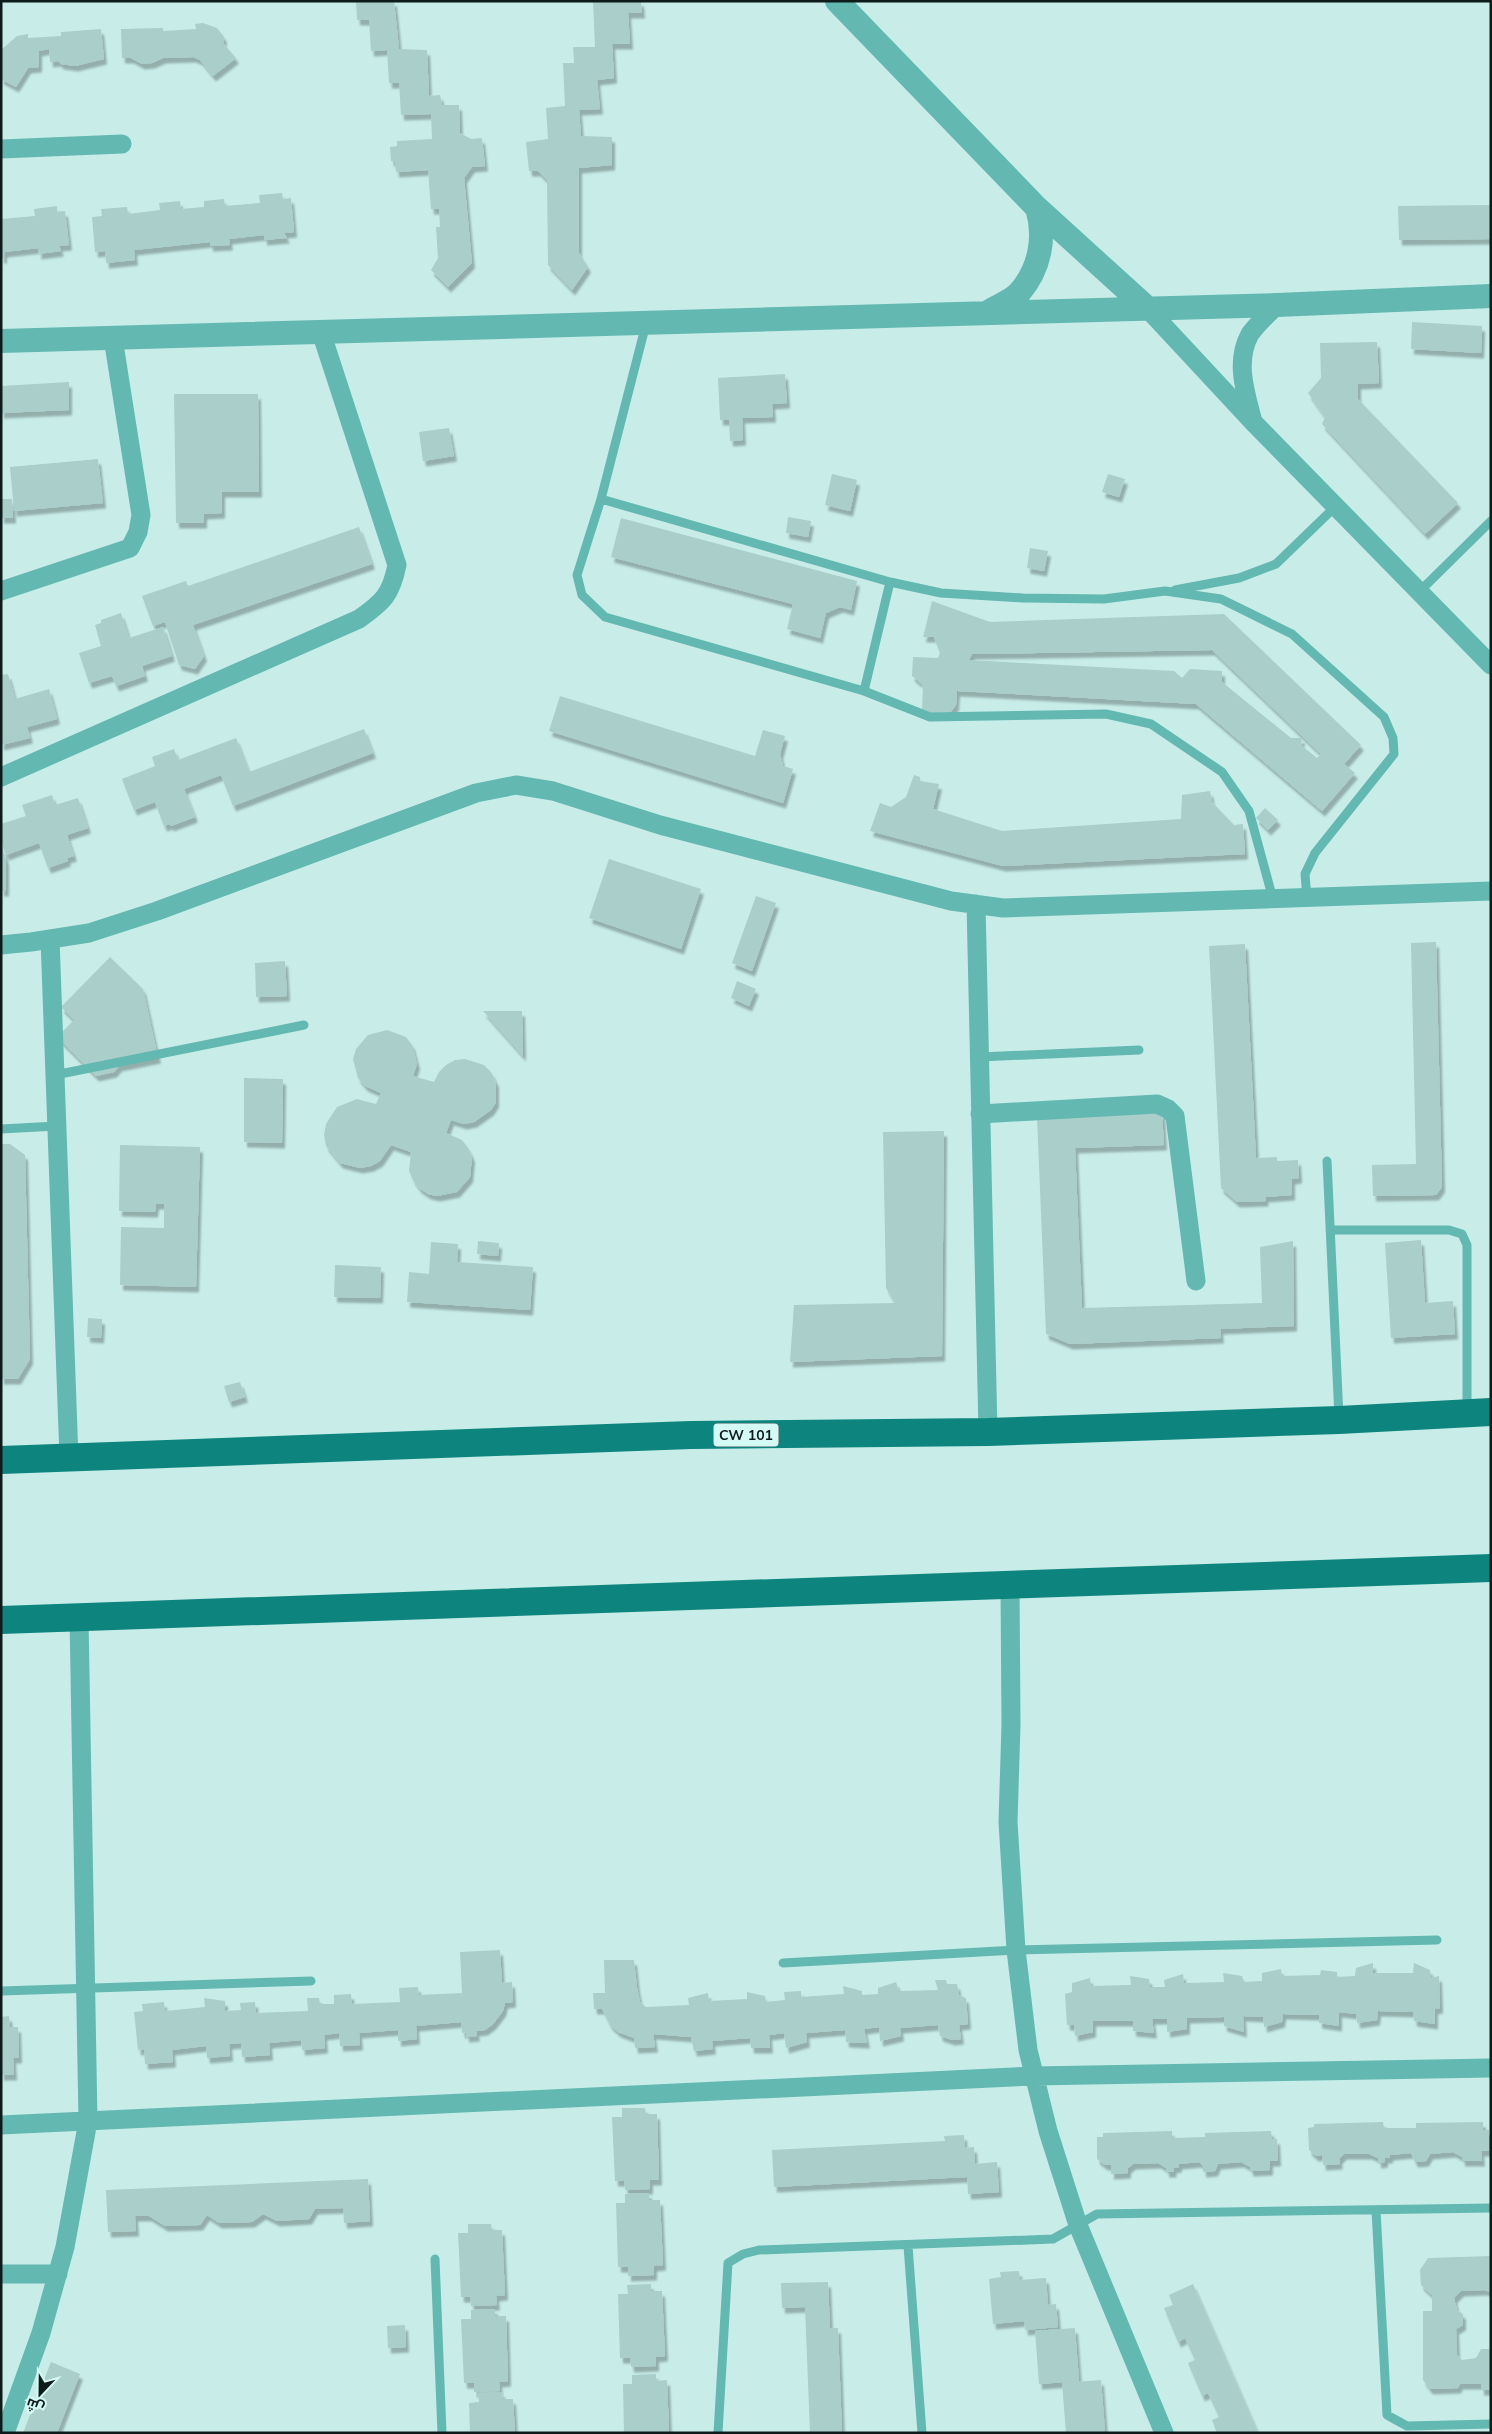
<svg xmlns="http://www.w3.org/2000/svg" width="1492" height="2434" viewBox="0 0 1492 2434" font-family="Mulish,Cairo,sans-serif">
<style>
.building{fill:#aaceca;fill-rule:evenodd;filter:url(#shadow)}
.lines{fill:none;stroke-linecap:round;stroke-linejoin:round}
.service{stroke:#63b8b1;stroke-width:9}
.minor{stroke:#63b8b1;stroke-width:19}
.tertiary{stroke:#63b8b1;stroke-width:24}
.primary{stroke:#0d857e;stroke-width:28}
.labels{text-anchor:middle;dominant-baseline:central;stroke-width:4.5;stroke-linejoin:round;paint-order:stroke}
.shield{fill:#d5faf6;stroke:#495e5c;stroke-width:1}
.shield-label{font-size:14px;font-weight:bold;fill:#0d1b1a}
</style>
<defs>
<filter id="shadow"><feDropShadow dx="3" dy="5.5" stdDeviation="1" flood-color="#0004"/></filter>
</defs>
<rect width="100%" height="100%" fill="#c8ede9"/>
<!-- building -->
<path class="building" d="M356 1H394L399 49 427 50 429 96 440 95 442 105H459L460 133 471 139 482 138 485 166 472 167 464 178 472 263 448 287 431 270 438 258 436 227H440L439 209H431L428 170 396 172 395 161H391L390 147 397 146V141L432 139 431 114 401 115 399 83H389L387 50 371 51 369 20H357Z
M593 1H641L642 13H628L630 44H612L614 78 597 80 600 109 579 110 581 136 612 137V165L579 168V253L588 267 572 290 548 265 547 180 538 171H529L526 142 548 139 546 108 565 106 563 63H574L573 47H595Z
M203 23 217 28 224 37 223 43 236 58 213 76 200 60 193 57 163 58 152 63 142 64 131 58H122L121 29 163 28V31L196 29 195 24Z
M101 29 104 59 75 66 61 64 58 61 50 62 49 49 39 51V67L28 68 16 87 1 79V50L17 36 28 34V38L61 36V32Z
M282 193 283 199 291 198 294 232 284 233 287 238 264 240V235L229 239 230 245 210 246V242L134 250 135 260 106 263 105 251 95 252 92 217 102 216 101 209 127 207 128 214 160 210 159 203 180 201 181 209 204 207V201L224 199 225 206 260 203 259 195Z
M1491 205V239L1399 240 1398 206Z
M57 206V212L65 211 69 245 59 246 61 251 38 254 39 248 4 252V258H1V219L35 216 34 209Z
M1412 322 1482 326 1481 353 1411 349Z
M1377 342 1379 383 1358 384V399L1458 503 1425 534 1322 424 1325 417 1308 393 1321 378 1320 343Z
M785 374 787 403 772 404 773 417 742 418 743 440 730 441 729 420H720L718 378Z
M69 382V410L1 413V386Z
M174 394H258L259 492H222V513L204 514V523H176Z
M449 428 454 456 423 461 419 432Z
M98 459 103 503 14 511 10 467Z
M832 474 857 480 850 511 825 505Z
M1108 474 1125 479 1119 497 1102 492Z
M1 499H12L13 518H1Z
M788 517 811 521 808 537 786 533Z
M621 518 857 581 851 610 840 607 826 613 820 638 787 629 793 604 611 557Z
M359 527 372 564 193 625 204 656 195 669 179 665 165 622 153 626 142 596 186 581 188 586Z
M1030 548 1048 551 1044 571 1027 568Z
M932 601 990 622 1224 614 1361 745 1344 764 1355 773 1322 811 1196 704 957 691 956 705 949 714 922 712 923 685 912 676 913 657 938 658 940 653 934 637H923ZM1212 650 1321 754 1317 758 1301 745 1302 738H1291L1222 682V671L1190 669 1182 678 1174 671 969 660 972 654Z
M121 613 129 638 163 627 172 656 142 666 145 676 116 686 112 676 89 683 79 653 101 646 95 625 101 623V620Z
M8 674 15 699 49 689 57 719 27 727 30 738 1 745V675Z
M560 696 755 756 763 730 785 736 780 754 783 766 793 769 783 803 549 731Z
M364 729 373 753 233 806 221 775 184 789 195 817 171 826 170 824 164 826 155 802 134 810 122 779 155 766 152 757 174 749 178 760 236 738 249 772Z
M914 775 920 777V781L939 784 933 809 1002 831 1181 819 1182 795 1210 791 1212 802 1234 825 1243 824 1245 854 1003 866 870 831 880 803 891 807 906 797Z
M52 795 55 805 78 798 88 828 67 835 74 856 67 858 68 861 48 868 39 843 6 855 1 842V824L26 816 22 805Z
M1265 808 1278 820 1268 830 1256 818Z
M2 846 6 860V891H1Z
M609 859 701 889 681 949 589 918Z
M756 896 776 903 752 971 732 963Z
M1436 942 1442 1187 1436 1195 1373 1196 1372 1165 1416 1164 1411 943Z
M1245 944 1256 1158 1277 1157V1161L1298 1160 1299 1178 1292 1179V1195L1265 1197 1266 1201 1237 1202 1221 1188 1209 946Z
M110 957 143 989 158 1058 119 1066 114 1072 96 1076 57 1037 74 1020 61 1007Z
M285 961 287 996 256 997 255 963Z
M737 981 756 989 749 1006 731 998Z
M483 1011H522L523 1056Z
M387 1030 406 1037 412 1045 417 1064 413 1076 434 1082 439 1072 446 1065 455 1060 465 1059 484 1065 491 1072 496 1082V1102L491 1110 474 1122 464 1124 451 1120 446 1133 462 1140 468 1148 472 1157 470 1177 457 1192 437 1196 428 1194 419 1188 413 1180 409 1171 411 1152 391 1145 380 1161 371 1166 360 1168 340 1163 326 1146 324 1135 326 1124 337 1107 357 1099 376 1104 381 1093 365 1086 358 1078 353 1059 356 1049 368 1035Z
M244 1078 283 1079 282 1143 244 1142Z
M1162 1112 1164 1145 1075 1148 1082 1308 1262 1303 1260 1247 1293 1241 1294 1326 1220 1329 1221 1338 1070 1344 1046 1334 1037 1117Z
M944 1131 942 1356 790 1362 794 1305 895 1303 886 1288 883 1132Z
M1 1144H10L25 1155 30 1359 18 1379H1Z
M120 1145 200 1147 196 1287 120 1285 121 1227 164 1228V1204H156L155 1212 119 1211Z
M1421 1240 1425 1303 1453 1301 1455 1334 1391 1338 1385 1243Z
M478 1241 499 1243 498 1256 477 1254Z
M431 1242 458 1244 457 1262 533 1267 530 1310 407 1302 409 1272 429 1274Z
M335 1265 381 1267 380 1298 334 1297Z
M88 1318 102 1319 101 1338 87 1337Z
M240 1382 245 1397 229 1402 224 1386Z
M500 1950 502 1983 512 1982 513 2002 505 2003 503 2011 493 2024 485 2030 476 2031 477 2036 466 2037V2032L462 2033 461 2022 416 2026 417 2039 398 2041V2030L359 2033 360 2045 340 2046 339 2033 324 2035 325 2048 302 2050 301 2040 269 2043 270 2055 242 2057 241 2043 229 2044 230 2056 207 2058 206 2046 172 2050 173 2062 145 2064 144 2049 138 2050 134 2012 143 2011 142 2004 164 2002 165 2011 205 2007 204 1998 225 2001V2011L241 2010 240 2003 255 2002 256 2013 308 2011 307 1998H319L320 2004H334V1995L351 1994 352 2004 400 2002 399 1988 418 1987 419 1995 462 1993 460 1952Z
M604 1960H634L637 1988 640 2002 646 2007 689 2005 688 1998 708 1993 709 2001 747 1999V1992L765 1996 766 2002 785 2000 784 1992 801 1991V1997L844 1994 843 1986 862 1991V1995L878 1994V1988L896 1982 899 1991 938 1990 935 1980H946L947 1984H957L959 1995 966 1998 968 2024 959 2025 961 2039 952 2040 940 2036 938 2025 900 2028 901 2036 880 2041 879 2027 864 2029 867 2043 846 2042 845 2030 806 2033 807 2042 786 2048 784 2033 769 2035 770 2048H751L750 2038 712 2041 713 2049 694 2051 691 2037 653 2034 655 2047 635 2048 634 2038 618 2032 610 2025 602 2009H594L593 1993H605Z
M1373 1963V1973H1413L1414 1963 1430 1970 1431 1978 1439 1976 1440 2008 1435 2009V2024L1414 2021 1413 2012 1378 2011 1377 2020 1357 2023 1356 2014 1339 2012V2026L1319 2023V2015L1283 2014 1282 2022 1264 2027 1263 2017 1243 2016 1244 2032 1224 2026V2017L1187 2018V2029L1167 2032V2019H1152L1154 2033 1133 2031V2021H1093V2032L1075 2036 1074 2025H1067L1065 1994 1072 1992V1983L1090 1978 1091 1986 1131 1985 1130 1976 1149 1979 1150 1987H1165L1164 1980 1183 1974 1184 1983 1224 1982 1223 1973 1242 1976 1244 1982 1262 1981V1973L1281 1969 1282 1976 1320 1975 1321 1970 1337 1972V1977L1355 1976 1356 1968Z
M9 2016 10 2027H18L19 2058H13L14 2075H1V2017Z
M622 2108H645L646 2114H657L659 2180H650V2189L625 2190 624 2181H615L612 2117H622Z
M1383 2122 1384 2128H1416V2123L1483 2122V2130H1489V2151H1481L1482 2161H1462V2157L1453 2152 1430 2154 1426 2161 1415 2162 1411 2153 1390 2155V2158H1385V2162L1378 2163V2158L1369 2154H1344L1339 2159 1340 2164 1323 2165 1322 2155 1316 2156 1309 2150 1308 2128 1314 2127V2124Z
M1172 2131V2138L1205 2137V2133L1271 2131 1272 2139H1277L1278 2161H1270V2170L1250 2171V2167L1241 2162 1218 2164 1215 2171 1203 2172V2166L1199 2162 1179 2164V2167L1173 2168 1174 2172H1166V2168L1158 2163 1133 2164 1128 2168V2173L1111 2174V2165H1105L1097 2159V2137H1103V2133Z
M964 2135 965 2148 974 2147 975 2164 997 2162 999 2192 968 2194 967 2177 774 2187 772 2150 945 2141 944 2136Z
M368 2179 370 2221 344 2223 343 2208 315 2209 309 2219 277 2221 263 2214 252 2222 219 2223 207 2215 200 2225 165 2226 149 2216H135L136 2231 108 2232 106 2190Z
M649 2193V2200H660L663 2265 654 2266V2275L628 2276V2267H618L616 2203H625V2194Z
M468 2224H491L492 2230H502L505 2295 496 2296 497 2305 471 2306 470 2297H461L458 2233H468Z
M1491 2256V2292L1484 2290 1461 2291 1454 2298 1457 2310 1463 2314V2325L1456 2329 1457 2355 1462 2360 1476 2358 1481 2349H1489L1491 2352V2390H1481V2384H1460L1458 2388 1430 2389 1423 2380V2311H1432V2295L1421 2285 1420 2270 1428 2258Z
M1019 2271 1020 2280 1046 2278 1048 2305 1056 2304 1058 2327 1025 2330 1024 2321 993 2324 989 2279 1001 2277 1000 2272Z
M828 2282 830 2328H838L842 2433H810L805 2307 782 2308 781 2283Z
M651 2284V2291H662L665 2356 656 2357V2366L631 2367 630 2358H620L618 2294H628L627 2285Z
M1193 2284 1258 2433H1217L1212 2420 1219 2417 1208 2393 1202 2396 1188 2363 1195 2360 1185 2338 1178 2342 1164 2308 1173 2305 1169 2295Z
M495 2309V2316H506L508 2381 499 2382 500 2391 474 2392V2383H464L461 2319H471V2310Z
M405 2325 406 2347 388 2348 387 2326Z
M1075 2328 1079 2381 1039 2384 1035 2331Z
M51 2362 80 2374 57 2433H23Z
M656 2374V2381L667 2380 669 2433H624L623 2384H632V2375Z
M1101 2380 1105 2431 1066 2433 1062 2383Z
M502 2392 503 2399H513L515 2433H470L469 2403 479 2402 478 2393Z"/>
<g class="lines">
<!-- service -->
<path class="service" d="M646 324 601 499 890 582 941 593 1023 598 1104 599 1165 591 1221 599 1292 634 1384 717 1393 738 1394 754 1315 853 1305 874 1307 898
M601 499 577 575 582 595 605 617 864 691 930 717 1106 714 1151 724 1222 772 1249 811 1273 899
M1175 590 1239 578 1276 564 1336 506
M1419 592 1491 521
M864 691 890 582
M979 1057 1139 1050
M55 1075 304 1025
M1 1129 57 1126
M1327 1161 1339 1417
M1330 1230H1449L1462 1234 1467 1245V1409
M783 1963 1016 1950 1437 1940
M1 1991 311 1981
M1376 2210 1387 2415 1407 2426 1491 2424
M908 2246 922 2433
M435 2259 442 2433
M718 2433 728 2263 743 2254 759 2250 1053 2239 1097 2214 1491 2208"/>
<!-- minor -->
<path class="minor" d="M1 149 122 144
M1146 307 1253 422 1491 665
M1252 418C1245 391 1235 361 1250 334 1257 324 1268 314 1277 305
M1 591 130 548 138 532 141 515 113 338
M1 777 359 619C383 602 391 595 397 565L321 332
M976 904 988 1432
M50 939 69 1458
M1 945 31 942 89 933 157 911 476 793 516 785 553 791 660 825 951 901 1003 908 1491 891
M980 1114 1157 1104 1168 1109 1175 1116 1196 1281
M1010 1584 1011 1725 1008 1822 1016 1950 1028 2050 1048 2131 1078 2225 1164 2433
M1 2125 1034 2076 1491 2068
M1 2274H58
M5 2433 41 2333 65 2247 88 2121 79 1618"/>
<!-- tertiary -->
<path class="tertiary" d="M837 1 1037 208 1146 307
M988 312C997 306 1012 301 1019 293 1040 269 1046 237 1037 208
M1 341 1277 305 1491 296"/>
<!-- primary -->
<path class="primary" d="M1 1460 691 1435 988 1432 1339 1420 1491 1412
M1 1620 1491 1568"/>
</g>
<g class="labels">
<!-- shield labels -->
<rect class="shield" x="713.5" y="1423.5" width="65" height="23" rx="4"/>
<g class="shield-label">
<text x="746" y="1435">CW 101</text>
</g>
</g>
<!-- border -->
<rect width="1492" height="2434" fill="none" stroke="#0d1b1a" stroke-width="5"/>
<!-- north arrow -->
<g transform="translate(40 2394) rotate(202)" stroke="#d5faf6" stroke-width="4" paint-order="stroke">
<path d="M0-4L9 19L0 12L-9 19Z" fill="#0d1b1a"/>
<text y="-8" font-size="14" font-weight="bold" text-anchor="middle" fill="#0d1b1a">ش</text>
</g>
</svg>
